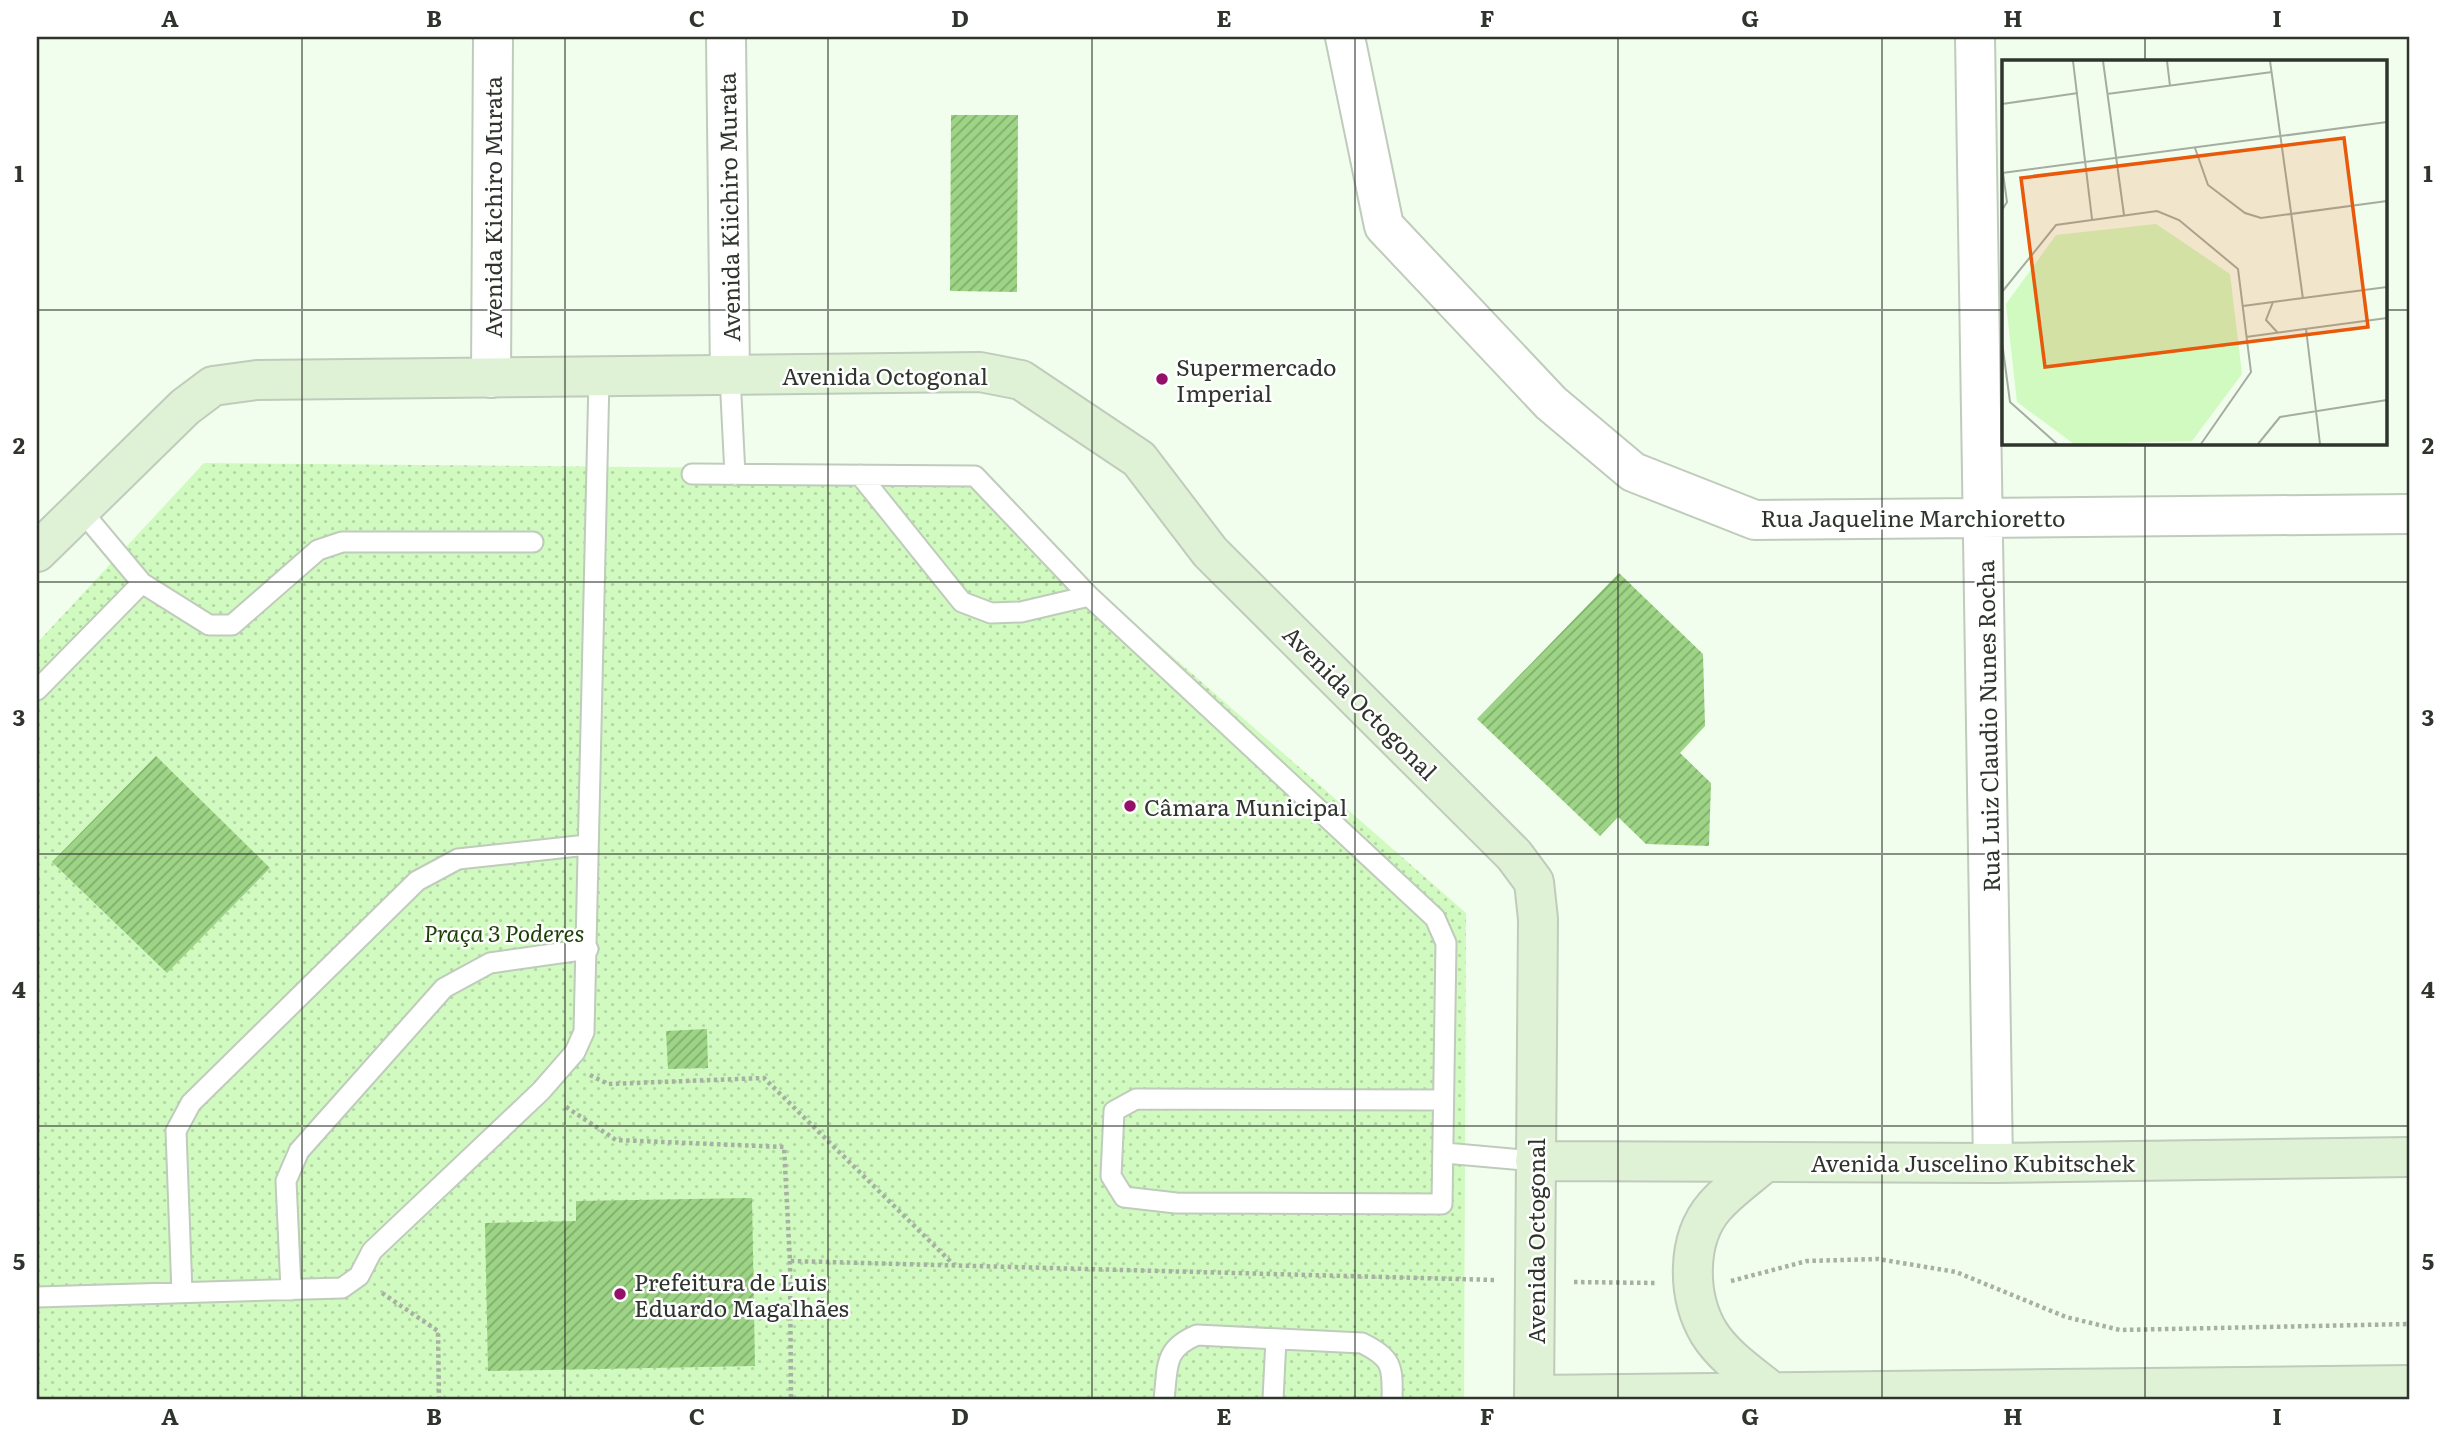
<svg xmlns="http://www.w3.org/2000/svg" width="2447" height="1436" viewBox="0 0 2447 1436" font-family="Literata,serif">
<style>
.green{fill:url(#green-dots)}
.building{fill:url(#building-hatch)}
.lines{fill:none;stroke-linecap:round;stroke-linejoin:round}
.service-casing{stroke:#bfcbbb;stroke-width:23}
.minor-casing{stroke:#bfcbbb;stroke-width:42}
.secondary-casing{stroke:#bfcbbb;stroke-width:42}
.path{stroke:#a6b0a3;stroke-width:4.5;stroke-dasharray:3.5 3.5;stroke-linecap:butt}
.service{stroke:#fff;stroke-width:19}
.minor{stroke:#fff;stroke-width:38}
.secondary{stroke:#dff2d6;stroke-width:38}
.grid{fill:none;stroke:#2f342d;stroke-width:2;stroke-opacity:0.55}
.poi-dot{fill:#951169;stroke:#fff;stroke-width:2.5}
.labels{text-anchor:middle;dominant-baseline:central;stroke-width:5;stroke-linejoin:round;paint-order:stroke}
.street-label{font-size:23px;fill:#2f342d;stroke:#fff}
.poi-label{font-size:23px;fill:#2f342d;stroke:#fff;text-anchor:start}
.park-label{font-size:23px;font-style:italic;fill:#1c3f07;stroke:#fff}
.inset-road{fill:none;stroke:#a4ada0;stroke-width:2}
.view{fill:#e8590c;fill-opacity:0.15;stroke:#e8590c;stroke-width:3.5}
.inset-edge{fill:none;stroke:#2f342d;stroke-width:3.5}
.neatline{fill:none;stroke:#2f342d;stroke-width:2.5}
.grid-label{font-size:23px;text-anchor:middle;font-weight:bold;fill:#2f342d}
</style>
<defs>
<pattern id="green-dots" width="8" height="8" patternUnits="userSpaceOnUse" patternTransform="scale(1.75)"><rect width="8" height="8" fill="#d0fabf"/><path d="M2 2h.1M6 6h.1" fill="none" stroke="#b3d7a4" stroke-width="1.8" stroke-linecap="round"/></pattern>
<pattern id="building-hatch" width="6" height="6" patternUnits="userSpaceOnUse" patternTransform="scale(1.75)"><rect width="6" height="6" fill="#9dd485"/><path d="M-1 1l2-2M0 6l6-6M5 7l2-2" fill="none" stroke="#80ad6d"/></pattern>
</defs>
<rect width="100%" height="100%" fill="#f2feed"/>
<!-- green -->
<path class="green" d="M204 463 959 470 1466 913 1464 1399H37V643Z"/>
<!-- building -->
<path class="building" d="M951 115H1018L1017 292 950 291Z
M1619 573 1703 654 1705 726 1680 753 1711 783 1709 846 1646 844 1618 817 1600 836 1477 719Z
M156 756 270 868 167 973 52 862Z
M707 1029 708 1068 668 1069 666 1031Z
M752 1198 755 1366 488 1371 485 1223 576 1221V1201Z"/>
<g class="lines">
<!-- service casing -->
<g class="service-casing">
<path id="service" d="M730 376 735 475
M692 474 975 476 1089 596 1435 918 1446 943 1442 1204 1176 1203 1124 1197 1111 1176 1114 1111 1136 1099 1443 1100
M860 475 962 602 991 613 1021 612 1089 596
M80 509 142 583 209 625H232L318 550 342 542H533
M37 690 142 583
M1445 1153 1535 1161
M291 1290 286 1181 299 1151 444 988 490 963 588 949
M182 1293 176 1131 191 1103 417 881 458 859 587 845
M37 1297 342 1288 359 1276 372 1251 541 1091 575 1052 584 1032 599 378
M1164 1399C1168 1367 1163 1349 1197 1335L1362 1343C1392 1358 1393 1366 1392 1399
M1273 1399 1276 1339"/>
</g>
<!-- minor casing -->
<g class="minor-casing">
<path id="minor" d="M726 37 730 376
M1345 37 1384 226 1551 403 1633 472 1755 520 2410 514
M1975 37 1993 1163
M491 378 493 37"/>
</g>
<!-- secondary casing -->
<g class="secondary-casing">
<path id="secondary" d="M37 552 185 407 213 386 257 380 980 372 1021 380 1139 459 1210 552 1514 855 1534 882 1538 919 1534 1399
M1535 1161 1993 1163 2410 1157
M1764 1163C1748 1177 1729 1190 1715 1206 1686 1239 1687 1296 1709 1333 1724 1357 1750 1374 1772 1392
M1534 1395 2410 1385"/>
</g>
<!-- path -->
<path class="path" d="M590 1075 608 1084 764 1078 954 1265
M566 1107 616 1140 784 1147 790 1261 1495 1280
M790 1261 791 1399
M1731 1281 1807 1261 1878 1259 1956 1272 2066 1317 2120 1330 2410 1324
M1574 1282 1656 1283
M382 1293 438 1331 439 1399"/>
<!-- service -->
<use href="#service" class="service"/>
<!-- minor -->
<use href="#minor" class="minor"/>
<!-- secondary -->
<use href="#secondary" class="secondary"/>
</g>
<!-- grid -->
<path class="grid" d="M302 37V1399M565 37V1399M828 37V1399M1092 37V1399M1355 37V1399M1618 37V1399M1882 37V1399M2145 37V61M37 310H2004M2386 310H2410M2145 443V1399M37 582H2410M37 854H2410M37 1126H2410"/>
<!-- markers -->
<g class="poi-dot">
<circle cx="1162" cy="379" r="7"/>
<circle cx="1130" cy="806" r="7"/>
<circle cx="620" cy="1294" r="7"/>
</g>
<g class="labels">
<!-- street labels -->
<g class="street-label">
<text transform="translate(492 207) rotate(-90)">Avenida Kichiro Murata</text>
<text transform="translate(728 207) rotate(-91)">Avenida Kiichiro Murata</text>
<text x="885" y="375">Avenida Octogonal</text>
<text x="1913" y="517">Rua Jaqueline Marchioretto</text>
<text transform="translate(1361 702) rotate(45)">Avenida Octogonal</text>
<text transform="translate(1987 726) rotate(-91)">Rua Luiz Claudio Nunes Rocha</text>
<text x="1973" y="1162">Avenida Juscelino Kubitschek</text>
<text transform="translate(1535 1241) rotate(-90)">Avenida Octogonal</text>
</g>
<!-- poi labels -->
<g class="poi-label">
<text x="1176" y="366">Supermercado<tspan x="1176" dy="26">Imperial</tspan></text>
<text x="1144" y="806">Câmara Municipal</text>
<text x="634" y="1281">Prefeitura de Luis<tspan x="634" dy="26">Eduardo Magalhães</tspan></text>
</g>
<!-- park labels -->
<g class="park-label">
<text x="504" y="932">Praça 3 Poderes</text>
</g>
</g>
<!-- overview -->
<g transform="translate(2002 60)">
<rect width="385" height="385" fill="#f2feed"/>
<path d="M154 164 228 214 240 314 190 381 72 384 15 342 4 244 54 175Z" fill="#d0fabf"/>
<path class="inset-road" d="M71 1 90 159M101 1 122 155M165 1 168 26M268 1 301 239M105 34 270 12M0 44 76 33M193 88 206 125 243 153 259 158 385 141M0 113 385 62M0 150 5 142 1 113M0 232 54 165 155 151 177 160 236 209 249 312 199 384M271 242 264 260 276 273M241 246 385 227M304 269 318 384M244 277 385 258M0 282 8 342 55 384M256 384 278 357 385 340"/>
<path class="view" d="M342 78 366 267 43 307 19 118Z"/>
<rect width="385" height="385" class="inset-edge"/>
</g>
<!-- border -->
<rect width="2447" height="1436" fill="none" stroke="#ffffff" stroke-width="77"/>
<rect x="38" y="38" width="2370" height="1360" class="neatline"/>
<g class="grid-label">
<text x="170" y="27">A</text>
<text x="434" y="27">B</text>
<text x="697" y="27">C</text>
<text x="960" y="27">D</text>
<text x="1224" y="27">E</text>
<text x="1487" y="27">F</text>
<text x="1750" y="27">G</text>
<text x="2013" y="27">H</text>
<text x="2277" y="27">I</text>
<text x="19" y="182">1</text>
<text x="2428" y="182">1</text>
<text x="19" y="454">2</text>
<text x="2428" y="454">2</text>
<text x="19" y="726">3</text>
<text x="2428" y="726">3</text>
<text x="19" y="998">4</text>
<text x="2428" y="998">4</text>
<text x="19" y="1270">5</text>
<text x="2428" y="1270">5</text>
<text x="170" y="1425">A</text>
<text x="434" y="1425">B</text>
<text x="697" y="1425">C</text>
<text x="960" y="1425">D</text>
<text x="1224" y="1425">E</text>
<text x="1487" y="1425">F</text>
<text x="1750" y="1425">G</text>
<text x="2013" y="1425">H</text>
<text x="2277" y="1425">I</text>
</g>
</svg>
